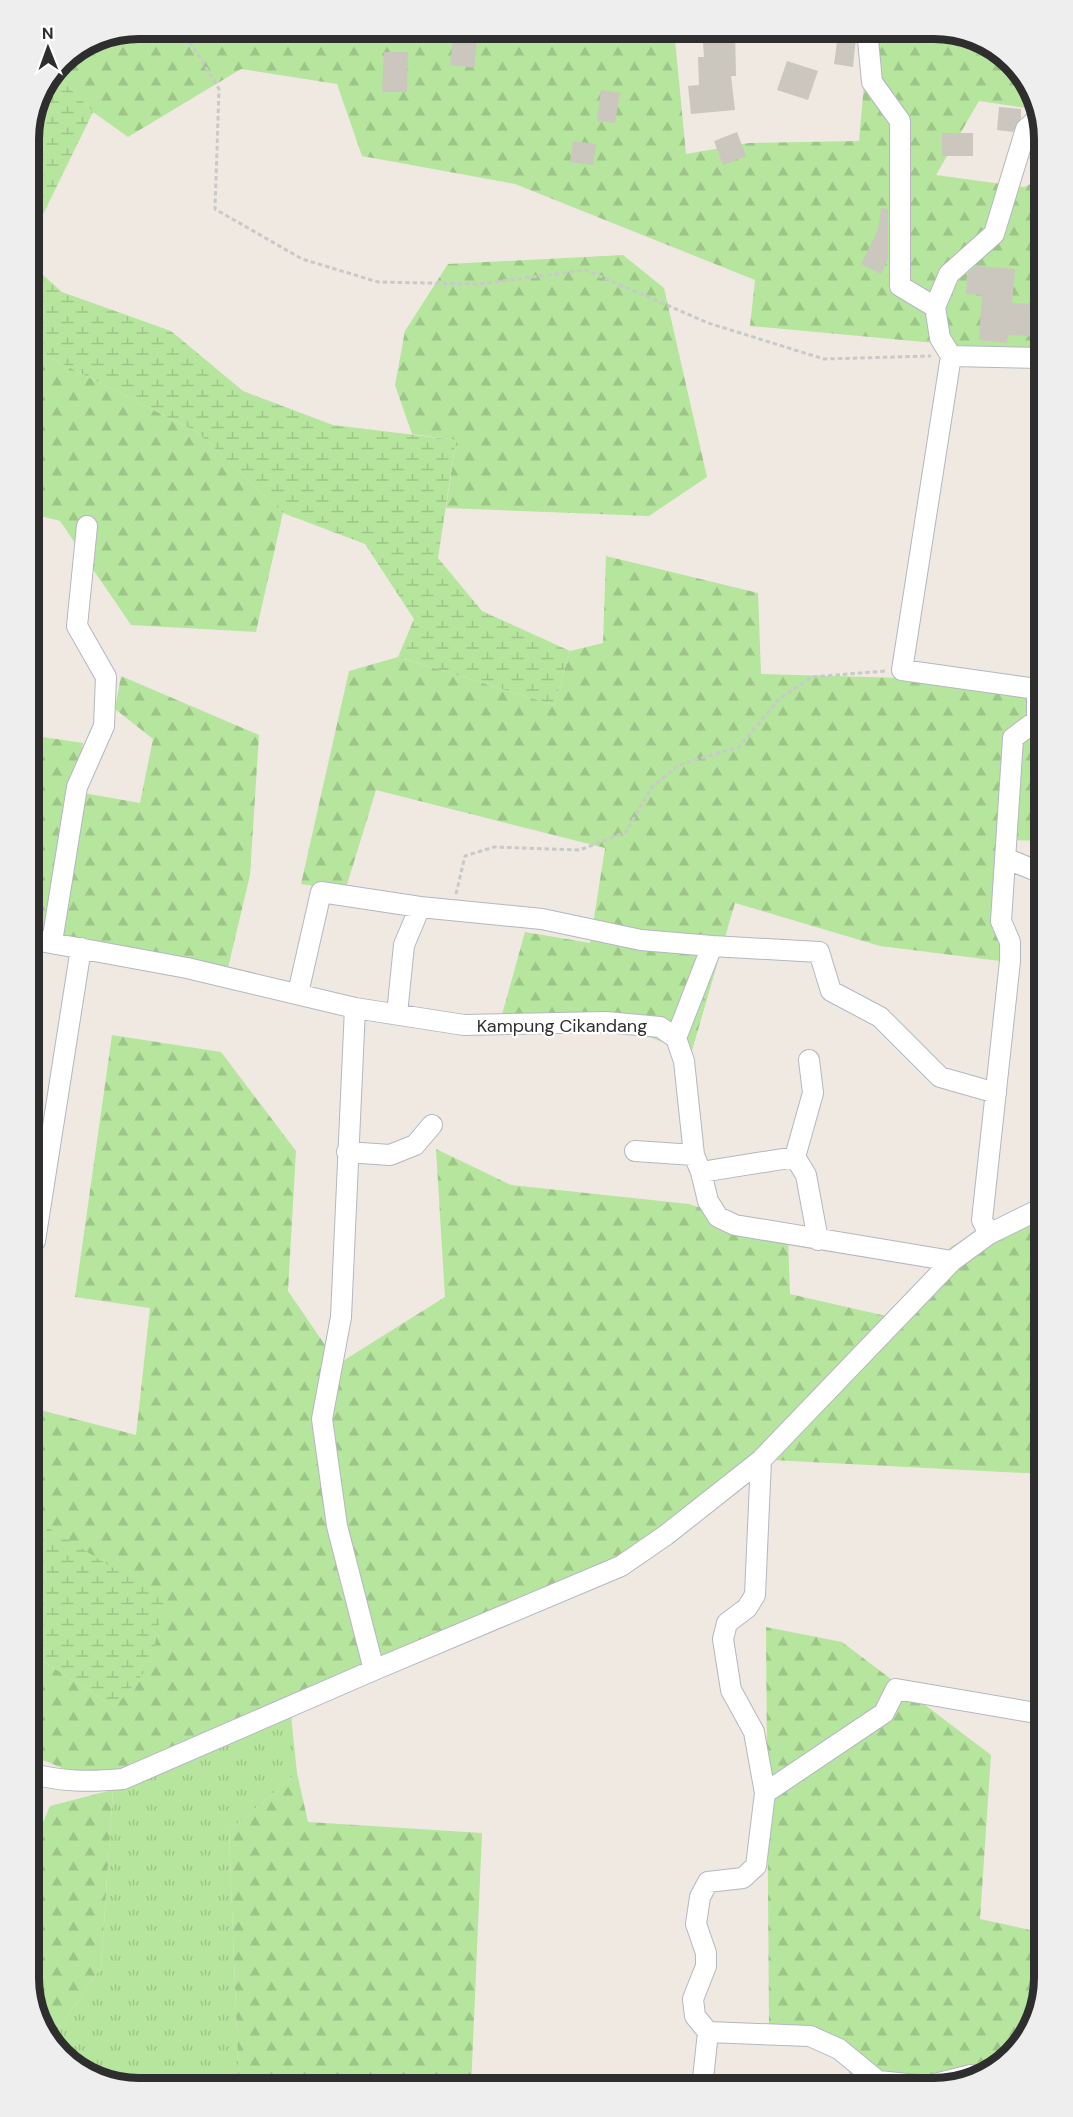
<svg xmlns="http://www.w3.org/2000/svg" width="1073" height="2117" viewBox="0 0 1073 2117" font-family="'DM Sans',sans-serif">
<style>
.grass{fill:url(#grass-tufts)}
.forest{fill:url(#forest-firs)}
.wetland{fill:url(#wetland-marsh)}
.building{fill:#cbc7bf}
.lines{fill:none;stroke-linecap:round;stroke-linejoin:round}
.minor-casing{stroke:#b4b7c1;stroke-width:22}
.path{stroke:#c9c9c9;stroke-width:3;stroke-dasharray:4.5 3;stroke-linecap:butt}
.minor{stroke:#fff;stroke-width:20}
.labels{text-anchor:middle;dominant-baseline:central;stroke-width:4.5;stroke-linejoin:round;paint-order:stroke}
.street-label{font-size:18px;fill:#2e2e2e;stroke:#fff}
.rim{fill:none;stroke:#2e2e2e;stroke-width:8}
</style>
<defs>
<pattern id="grass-tufts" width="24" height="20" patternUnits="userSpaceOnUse" patternTransform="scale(1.5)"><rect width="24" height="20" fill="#b6e59e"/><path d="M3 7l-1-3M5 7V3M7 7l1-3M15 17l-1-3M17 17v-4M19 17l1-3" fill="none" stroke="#9dc588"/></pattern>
<pattern id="forest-firs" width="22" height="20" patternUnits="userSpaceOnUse" patternTransform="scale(1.5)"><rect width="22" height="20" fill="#b6e59e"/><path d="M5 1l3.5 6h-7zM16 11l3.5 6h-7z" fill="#9dc588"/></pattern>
<pattern id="wetland-marsh" width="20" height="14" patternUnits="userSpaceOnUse" patternTransform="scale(1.5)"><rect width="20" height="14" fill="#b6e59e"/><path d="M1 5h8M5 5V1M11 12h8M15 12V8" fill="none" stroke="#9dc588"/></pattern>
</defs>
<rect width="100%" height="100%" fill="#efe9e1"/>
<!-- grass -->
<path class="grass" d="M290 1706 297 1773 229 1831 239 2088 129 2087 77 2070 52 2039 101 1967 113 1790Z"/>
<!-- forest -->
<path class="forest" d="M139 29H674L686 154 749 143 859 141 869 29H942L1001 51 1034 94 1027 108 979 101 936 175 1024 187 1044 178V349H1000L750 326 755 280 515 184 362 156 337 84 241 69 128 137 93 112 61 79 53 77 61 60 97 37Z
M623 255 664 288 707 477 649 516 446 508 456 440 412 434 395 385 405 331 448 264Z
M29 353 47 356 197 432 283 513 256 632 131 625 60 521 29 513Z
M606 556 758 593 761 674 1044 682V841L1007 840 1000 961 880 946 735 903 691 1054 599 1016 500 1022 525 932 590 943 605 848 376 790 345 891 301 884 349 671 398 657 554 705 570 651 603 643Z
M121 676 259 735 250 875 228 968 29 937V735L83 743 78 792 140 803 153 739 115 709Z
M112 1035 221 1052 296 1151 288 1291 338 1364 445 1297 436 1149 511 1185 689 1204 788 1236 790 1294 886 1316 952 1246 1044 1206V1474L753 1459 612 1571 290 1706 113 1790 101 1967 52 2039 37 2020 29 1978V1855L50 1806 112 1790 48 1762 29 1756V1652L115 1707 40 1523 29 1520V1407L136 1435 150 1308 75 1297Z
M766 1627 842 1642 991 1755 980 1919 1044 1933V1979L1026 2040 976 2080 934 2088H849V2050L769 2025Z
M297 1773 308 1822 482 1833 471 2088H239L229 1831Z"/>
<!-- wetland -->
<path class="wetland" d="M53 77 61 79 93 112 33 235 34 267 62 292 171 331 243 391 333 425 456 440 438 558 482 611 570 651 554 705 398 657 414 619 365 544 283 513 197 432 47 356 29 353V132Z
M29 1520 40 1523 164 1599 151 1664 115 1707 29 1652Z"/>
<!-- building -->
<path class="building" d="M702 29H735L736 76H731L735 110 691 114 688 86 699 85 698 57H704Z
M838 35 856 37 853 67 834 64Z
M453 39 477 42 474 68 450 65Z
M384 52H408L407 92H382Z
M787 61 818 71 808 100 777 90Z
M601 90 620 93 615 123 597 121Z
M999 107 1021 109V118L1013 132 997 130Z
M737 132 746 156 723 165 714 141Z
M942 133H973V156H942Z
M1044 133V164L1029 159 1036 136Z
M573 141 596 144 593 165 570 162Z
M881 208 888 209V259L881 274 861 264 878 230Z
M976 266 1015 269 1012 303 1044 305V337L1008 335 1007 343 979 340 982 295 966 294 967 274Z"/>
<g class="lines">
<!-- minor casing -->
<g class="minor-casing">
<path id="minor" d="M867 29 872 82 900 121V286L935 307 940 338 951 356 902 670 1044 690
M935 307 949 274 994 234 1026 129 1035 121 1041 122
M951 356 1044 358
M1005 858 1044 874
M29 939 187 968 355 1008 464 1025 606 1022 660 1027 676 1038 684 1061 694 1155 701 1172 708 1201 718 1217 735 1225 952 1261
M52 942 77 787 104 726 106 677 77 626 87 526
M298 993 321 892 420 907 542 919 641 940 712 946
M355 1008 341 1317 322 1419 337 1526 374 1670
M397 1014 404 945 420 907
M676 1038 712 946 819 952 831 991 880 1017 940 1077 996 1093
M809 1060 813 1093 795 1157 806 1175 818 1240
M635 1151 694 1155
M347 1152 390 1155 415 1145 432 1125
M701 1172 795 1157
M989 1234 982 1220 1010 961V942L1001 921 1013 738 1037 720V690
M35 1241 81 948
M29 1773C62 1782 89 1782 123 1779L374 1670 621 1566 666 1535 761 1460 952 1261 989 1234 1044 1207
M765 1793 884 1713 896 1689 1042 1714 1044 1703
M708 2032 810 2036 839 2049 878 2081 927 2086 971 2075 981 2077
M702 2088 708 2032 695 2016 693 1999 706 1966V1953L696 1924 700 1897 708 1882 743 1878 756 1866 765 1793 754 1732 731 1690 723 1639 727 1623 747 1608 755 1595 761 1460"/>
</g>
<!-- path -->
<path class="path" d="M182 29 219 89 215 209 302 259 378 282 478 284 586 270 708 323 824 359 931 356
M456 894 465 856 494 847 580 850 626 832 651 788 679 765 739 747 779 699 812 677 885 671"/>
<!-- minor -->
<use href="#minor" class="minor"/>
</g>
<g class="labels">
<!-- street labels -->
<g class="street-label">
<text x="562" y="1026">Kampung Cikandang</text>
</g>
</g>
<!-- crop -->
<path d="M0 0H1073V2117H0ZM139 39H934A100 100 0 0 1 1034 139V1978A100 100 0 0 1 934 2078H139A100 100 0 0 1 39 1978V139A100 100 0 0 1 139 39Z" fill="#eee" fill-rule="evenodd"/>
<path class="rim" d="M139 39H934A100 100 0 0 1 1034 139V1978A100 100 0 0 1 934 2078H139A100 100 0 0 1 39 1978V139A100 100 0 0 1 139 39Z"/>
<!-- north arrow -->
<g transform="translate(48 48) rotate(359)" stroke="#ffffff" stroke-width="4.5" paint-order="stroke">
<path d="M0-4.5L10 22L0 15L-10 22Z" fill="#2e2e2e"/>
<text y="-9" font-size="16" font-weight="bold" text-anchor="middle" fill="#2e2e2e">N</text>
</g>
</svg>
